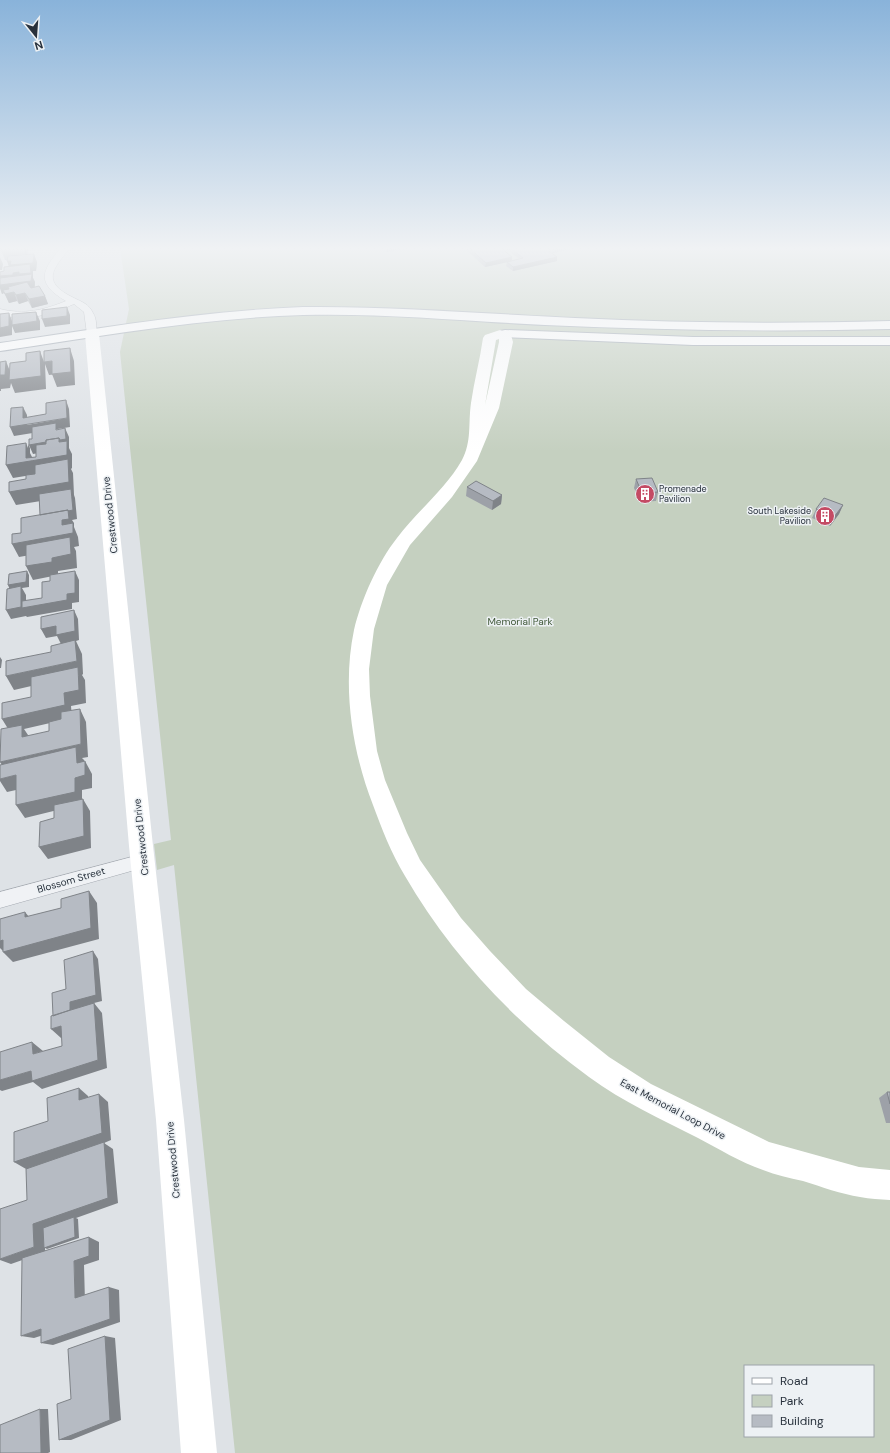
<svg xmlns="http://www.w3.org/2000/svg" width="890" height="1453" viewBox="0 0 890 1453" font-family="'DM Sans',sans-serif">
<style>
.green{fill:#c5d0c0;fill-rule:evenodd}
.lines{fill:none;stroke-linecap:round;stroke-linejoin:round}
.street-casing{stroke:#a4a9b0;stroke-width:1}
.primary-casing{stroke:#9ea7b1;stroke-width:2}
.street{fill:#f0f2f5;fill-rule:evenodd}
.secondary{fill:#fff;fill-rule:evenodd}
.primary{fill:#fff;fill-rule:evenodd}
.wall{fill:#9da1a8}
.shaded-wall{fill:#7f8388}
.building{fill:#b6bbc3;stroke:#7f8388}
.labels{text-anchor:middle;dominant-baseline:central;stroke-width:3;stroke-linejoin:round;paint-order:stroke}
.far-poi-label{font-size:9px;fill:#28313c;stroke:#edf1f4;text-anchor:start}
.street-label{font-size:10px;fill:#28313c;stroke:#edf1f4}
.park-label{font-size:10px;fill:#3f5737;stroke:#edf1f4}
</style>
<rect width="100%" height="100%" fill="#dee2e6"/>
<!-- green -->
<path class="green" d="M120 248H890V1453H235L174 865 157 870 154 844 171 840 120 352 129 309ZM745 1366H873V1436H745Z"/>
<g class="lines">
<!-- street casing -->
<g class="street-casing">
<path id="street" d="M61 248H70C52 270 41 282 74 298 82 302 89 304 93 313 97 319 96 327 97 334L95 336 92 337 87 334 84 312 74 304C51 314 24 323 0 315V309C24 315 44 310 66 301 37 284 40 272 61 248Z
M143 854 149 856 151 861 149 866 0 908V892Z"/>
</g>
<!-- primary casing -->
<g class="primary-casing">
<path id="primary" d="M303 307C394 306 485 314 575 318 680 323 785 324 890 321V329C775 332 660 330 545 325 464 321 383 313 303 315 201 318 101 336 0 351V343C101 328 201 311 303 307Z
M505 330 693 337H890V345H693L500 337 498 334 500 331Z"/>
</g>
<!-- street -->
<use href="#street" class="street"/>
<!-- secondary -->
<path class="secondary" d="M92 330 97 331 99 334 153 846 184 1120 217 1453H181L156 1120 129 846 85 334 87 331Z
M500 330 511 335 513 342 499 408 477 461 452 497 410 545 387 585 374 629 369 669 370 696 377 751 385 780 407 833 420 860 439 887 461 918 490 951 526 989 564 1021 609 1057 651 1084 769 1142 859 1167 890 1170V1200C880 1199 870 1199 860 1197 841 1194 822 1187 803 1181 789 1178 776 1175 763 1170 740 1162 719 1149 698 1138 661 1119 623 1102 589 1077 516 1024 450 954 405 876 391 853 382 829 373 805 352 751 342 687 354 630 361 600 378 562 397 538 417 511 445 490 462 460 472 441 468 424 471 403 474 381 480 360 483 338L485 335ZM499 339V342L485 405 496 340Z"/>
<!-- primary -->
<use href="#primary" class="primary"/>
</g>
<!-- wall -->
<path class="wall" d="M0 248H29L27 253 28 255 37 262 36 271H33V278L35 282V287L45 296 48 304 32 308 28 301 19 304 17 301 9 303 4 293 2 294 0 288V272L4 271 9 267 7 260H5Z
M383 248H405V249L387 252Z
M464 248H501L512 257V261L485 267Z
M505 248H545L557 257V261L513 271 506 266 507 262 519 259Z
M547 248H575L553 253Z
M636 479 658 492 656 501 640 502 634 488Z
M467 487 502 495 501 504 492 510 466 496Z
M843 505 839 514 830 526 812 518 816 509Z
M887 1092H890V1123H886L879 1098Z"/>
<!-- shaded-wall -->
<path class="shaded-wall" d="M24 248H26L28 256 27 259Z
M26 248H29L28 253Z
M386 248H405V249L387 252Z
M557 248H575L553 253 554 249Z
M34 254 37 262 36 271H33V278L35 282 34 290 8 287 10 293 3 290 4 293 2 294 0 288V276L10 269 7 261Z
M0 257 3 264 2 270H0Z
M512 257V261L485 267 486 263Z
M557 257V261L513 271V267Z
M14 292 17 301 9 303 5 294Z
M25 293 28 301 19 304 16 295Z
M45 296 48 304 32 308 29 299Z
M67 307 70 315V324L45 327 42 319Z
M36 312 40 321V330L15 333 12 326V335L0 337V328L9 313 12 321Z
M70 348 74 361 75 385 57 387 52 374Z
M40 351 44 362 52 361 57 374 49 375 45 364 46 389 15 393 11 383 10 388 1 389V391H0V375L6 361 11 374Z
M66 400 69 409 70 427 14 436 10 427 23 418V407L27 415V425L67 418Z
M65 428 69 437V448L72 454V468L71 469 73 473 74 495 75 498 77 519 72 520 74 523V527L78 537 79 546 74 547 76 551 77 568 58 571V575L33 580 26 566 52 558 70 548 19 557 12 544 44 525 72 496 16 505 9 492 68 469 13 478 6 465 26 458V443L28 448V444L30 448V453L32 457V461L62 449 33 454 29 445Z
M502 495 501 504 492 510 493 501Z
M843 505 839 514 830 526 834 517Z
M27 571 29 575V587L22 588 26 595V607L67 594 75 571 79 580V602L72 603V609L27 617 26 616 11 619 6 610 10 590 8 585Z
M74 610 78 619 79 640 76 641 82 654 83 674 82 675 85 680 86 703 71 706 72 718 24 729 30 738V750L10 732 2 719 64 693 79 675 14 690 6 676 77 661 61 644 57 636 46 638 41 629Z
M0 657 2 660 1 668H0Z
M80 709 86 722 88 757 82 758 84 760V775L85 761 92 774V788L82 790V804L25 818 16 805 75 778 9 775 0 762 81 744Z
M16 775 25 788 7 792 0 781V779Z
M83 799 90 811 91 848 48 859 39 847Z
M89 891 97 903 99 939 13 962 3 952H4L0 948V941L3 940 12 949Z
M25 912 34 923 25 917Z
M93 951 98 959 102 1001 94 1003 102 1013 107 1068 42 1089 33 1082 2 1091 0 1090V1080L31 1071 98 1060 59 1025Z
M61 1026 70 1036 61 1038 51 1029Z
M32 1042 43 1051 33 1054Z
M79 1088 88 1096 89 1108 79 1100Z
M99 1094 108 1102 111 1140 104 1143 113 1149 118 1203 76 1218 78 1219 79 1238 47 1249 45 1248V1252L11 1264 0 1260V1259L34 1247 26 1169 14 1162Z
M89 1237 99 1242V1260L84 1265 85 1302 75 1298 74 1261Z
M109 1287 119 1290 120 1322 53 1345 41 1343Z
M41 1329 53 1332 34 1338 21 1336Z
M105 1336 115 1338 121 1420 71 1440H59Z
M40 1409H48L50 1452 48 1453H41Z"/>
<!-- building -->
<path class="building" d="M469 248H501L512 257 486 263Z
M510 248H545L557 257 513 267 507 262 523 258Z
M34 254 33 263 10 265 11 261H7L8 256Z
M30 264 31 273 19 274V272L13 273V275L0 276V272L4 271V267Z
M32 274 31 281 0 285V278Z
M27 282 31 288 39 286 45 296 29 299 25 293 16 295 14 292 5 294 3 290 9 289 8 287Z
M67 307V316L42 319V310Z
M36 312 37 321 12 325V314Z
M9 313V326L0 328V314Z
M70 348 71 372 52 374V361L44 362V351Z
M40 351 41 376 9 380 10 363 26 361V353Z
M6 361 5 375H0V362Z
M66 400 67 418 10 427 11 408 23 407V418L46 414V403Z
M56 423V430L65 428 66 439 60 440 59 438 46 440V442L29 445V439H32V427Z
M59 438V442L67 441V455L6 465 7 446 26 443V458L36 457V445L46 444V440Z
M68 459 69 482 9 492V482L26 479V475L35 474V465Z
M652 478 658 492 642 493 636 479Z
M476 481 502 495 493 501 467 487Z
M71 489 73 510 68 511V510L40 515 39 494Z
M824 498 843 505 834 517 816 509Z
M68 510 69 519 62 520V525L73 523V533L12 544V534L21 533V518Z
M70 537 71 554 52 558V562L26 566V545Z
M27 571 26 582 8 585 9 574Z
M75 571V593L67 594V600L22 608V601L42 598V582L50 581V575Z
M21 586V607L6 610 7 589Z
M74 610 75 631 56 635V626L41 629V617Z
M75 640 77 661 6 676V661L51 652V646Z
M78 667 79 690 64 693 65 705 2 719V703L31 697V677Z
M80 709 81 744 0 762 1 729 22 725V737L49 731V722L61 719V712Z
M76 747 77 763 85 761V775L75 778V792L16 805V775L0 779V765Z
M83 799 84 836 39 847 40 822 54 818V805Z
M89 891 91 928 3 952V940L0 941V919L25 912V917L61 908V899Z
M93 951 96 995 70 1002V1010L53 1016 52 993 66 989 64 960Z
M94 1003 98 1060 32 1081 31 1071 0 1080V1052L32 1042 33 1054 62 1046 61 1026 51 1029V1016Z
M79 1088V1100L99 1094 102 1133 14 1162V1132L48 1121 47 1098Z
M887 1092H890V1104Z
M104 1142 108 1198 33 1224 34 1247 0 1259V1209L27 1200 26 1169Z
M74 1217 75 1237 44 1248 43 1228Z
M89 1237V1256L74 1261 75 1298 109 1287 110 1319 41 1343V1329L21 1336 22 1258Z
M105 1336 110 1420 59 1440 57 1404 71 1399 68 1349Z
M40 1409 41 1453H0V1425Z"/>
<!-- sky -->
<linearGradient id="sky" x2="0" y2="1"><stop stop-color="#89b3da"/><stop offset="0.55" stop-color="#f0f2f4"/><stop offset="1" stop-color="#f0f2f4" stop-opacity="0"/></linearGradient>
<rect width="890" height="452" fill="url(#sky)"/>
<!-- icons -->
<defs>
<g id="building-disc" transform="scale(1)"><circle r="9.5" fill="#c44a64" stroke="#edf1f4"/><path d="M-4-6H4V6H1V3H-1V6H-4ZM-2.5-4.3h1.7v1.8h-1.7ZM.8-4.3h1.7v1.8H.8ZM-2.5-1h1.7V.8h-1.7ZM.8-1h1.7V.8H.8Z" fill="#fff"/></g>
</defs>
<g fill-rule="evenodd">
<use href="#building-disc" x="645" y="494"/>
<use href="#building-disc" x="825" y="516"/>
</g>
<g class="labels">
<!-- far-poi labels -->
<g class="far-poi-label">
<text x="659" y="489">Promenade<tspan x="659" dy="10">Pavilion</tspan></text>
<text x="811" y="511" text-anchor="end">South Lakeside<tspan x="811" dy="10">Pavilion</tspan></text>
</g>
<!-- street labels -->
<g class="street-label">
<text transform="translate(110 515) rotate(-96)">Crestwood Drive</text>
<text transform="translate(141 837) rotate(-96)">Crestwood Drive</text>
<text transform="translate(71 880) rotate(-16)">Blossom Street</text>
<text transform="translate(673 1109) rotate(28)">East Memorial Loop Drive</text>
<text transform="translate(173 1160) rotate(-95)">Crestwood Drive</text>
</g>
<!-- park labels -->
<g class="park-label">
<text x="520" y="621">Memorial Park</text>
</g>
</g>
<!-- legend -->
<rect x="744" y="1365" width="130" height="72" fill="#edf1f4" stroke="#9ea4aa"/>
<rect x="752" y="1378" width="20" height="6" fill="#ffffff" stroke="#9ea4aa"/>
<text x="780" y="1385" font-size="12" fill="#28313c">Road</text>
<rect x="752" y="1395" width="20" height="12" fill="#c5d0c0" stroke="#9ea4aa"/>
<text x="780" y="1405" font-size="12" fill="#28313c">Park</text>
<rect x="752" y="1415" width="20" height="12" fill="#b6bbc3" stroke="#9ea4aa"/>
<text x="780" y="1425" font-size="12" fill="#28313c">Building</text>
<!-- north arrow -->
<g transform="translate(36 36) rotate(163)" stroke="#edf1f4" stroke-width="3" paint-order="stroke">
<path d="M0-3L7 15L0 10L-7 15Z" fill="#28313c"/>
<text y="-6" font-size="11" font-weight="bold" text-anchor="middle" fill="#28313c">N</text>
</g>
</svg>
